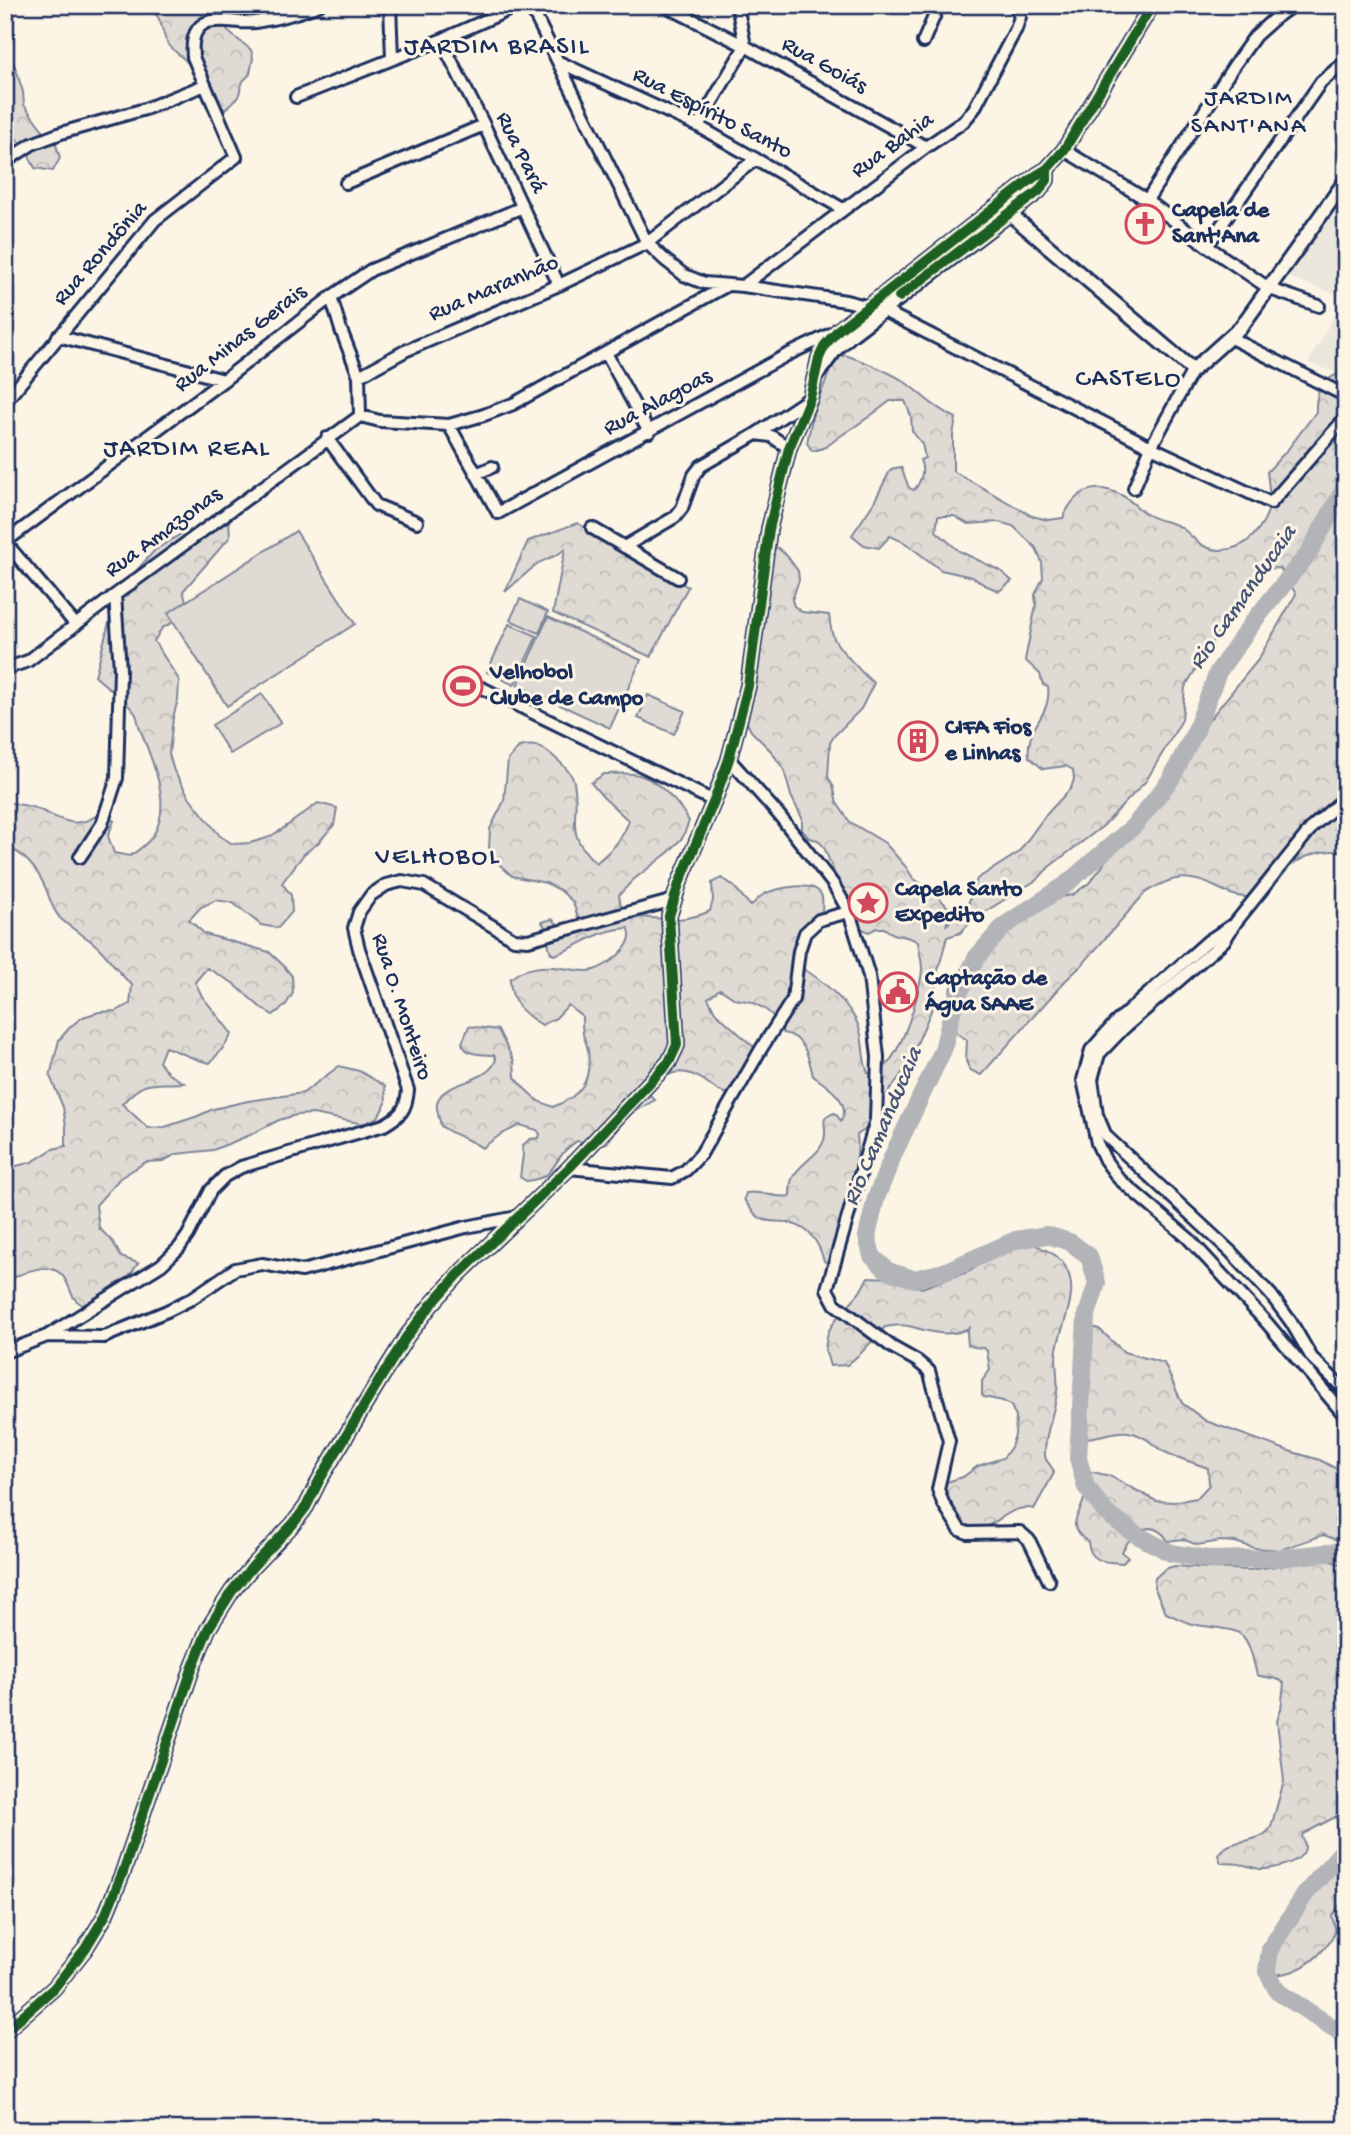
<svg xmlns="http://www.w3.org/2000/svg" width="1351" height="2135" viewBox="0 0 1351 2135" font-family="'Gochi Hand',sans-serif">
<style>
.built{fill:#ece7dc}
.forest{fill:url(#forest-crowns);stroke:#7d8599;stroke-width:2}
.garden{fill:#dfdbd4;stroke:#7d8599;stroke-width:2}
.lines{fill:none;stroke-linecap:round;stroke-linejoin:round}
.river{stroke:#b2b4b8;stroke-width:18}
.minor-casing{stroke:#1b2f5e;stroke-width:16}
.tertiary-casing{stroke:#1b2f5e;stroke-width:18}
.minor{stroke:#fcf5e5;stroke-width:10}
.tertiary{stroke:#fcf5e5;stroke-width:12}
.cycleway-casing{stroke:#fcf5e5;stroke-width:15}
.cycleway{stroke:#1b5e20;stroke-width:10}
.labels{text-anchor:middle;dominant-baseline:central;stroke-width:6;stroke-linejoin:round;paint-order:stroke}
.street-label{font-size:23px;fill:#1b2f5e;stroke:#fcf5e5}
.poi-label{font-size:23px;font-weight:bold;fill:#1b2f5e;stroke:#fcf5e5;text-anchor:start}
.neighbourhood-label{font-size:24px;letter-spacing:2px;fill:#1b2f5e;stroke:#fcf5e5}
.water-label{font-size:24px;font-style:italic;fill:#485779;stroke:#fcf5e5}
.quarter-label{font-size:26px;letter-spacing:2px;fill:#1b2f5e;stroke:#fcf5e5}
</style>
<defs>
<pattern id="forest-crowns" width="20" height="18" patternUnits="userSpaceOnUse" patternTransform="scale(1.75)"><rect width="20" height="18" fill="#dfdbd4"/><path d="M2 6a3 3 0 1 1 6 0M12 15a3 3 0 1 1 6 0" fill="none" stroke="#bfbcb8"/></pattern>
</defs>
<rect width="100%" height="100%" fill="#fcf5e5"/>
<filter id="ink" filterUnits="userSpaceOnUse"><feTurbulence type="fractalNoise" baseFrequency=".0143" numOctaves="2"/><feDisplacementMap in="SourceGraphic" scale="14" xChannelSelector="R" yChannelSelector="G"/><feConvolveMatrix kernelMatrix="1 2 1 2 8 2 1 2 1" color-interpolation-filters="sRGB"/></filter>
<g filter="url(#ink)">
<!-- built -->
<path class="built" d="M1346 191V298L1288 277Z
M1346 303V376L1308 363 1333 317Z"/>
<!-- forest -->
<path class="forest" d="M125 5H218C213 27 237 37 251 50L253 58 250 74 243 81 238 97 226 109C198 106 202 81 189 64 183 57 174 52 169 45 163 38 163 27 159 19 157 14 151 10 147 7H130Z
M5 53 14 64 23 92 24 105 42 129 55 141 60 158 53 171 35 168 28 154 5 123Z
M845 355C865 362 884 369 902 380 922 394 932 407 956 418L953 435V471L1032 516 1048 520 1063 518C1075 490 1095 481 1123 496 1132 501 1139 510 1148 515 1158 521 1169 521 1179 526 1188 531 1195 542 1204 546 1220 554 1241 549 1253 536 1273 513 1271 501 1267 472L1288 449 1316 412C1315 389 1323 378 1346 371V852C1316 847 1293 861 1273 880 1264 888 1258 896 1246 897 1236 897 1228 893 1220 889 1190 873 1172 875 1145 893L1081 966 1066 980 981 1075 970 1070 966 1061 967 1040 952 1030 945 1020 951 987 978 955 1007 931 1010 926 1005 920 1012 911 1028 903 1072 895 1089 883 1102 867 1114 845 1180 766 1203 727 1258 660 1296 594 1280 568 1263 569 1232 609 1185 687 1182 720 1146 781 1103 826 1049 867 1038 879 975 918 960 933 947 937 936 978 933 1006 908 1065 879 1105 866 1129 857 1135C861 1168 846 1195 839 1226 837 1236 838 1248 837 1258L830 1265 824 1261C818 1239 807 1225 784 1222 777 1221 768 1222 762 1219 755 1216 747 1205 744 1199L746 1193C761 1190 775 1199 790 1196 790 1190 790 1184 792 1179 799 1162 823 1155 825 1135 826 1123 819 1117 835 1113L841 1121C853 1102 826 1085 813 1076 809 1058 805 1036 783 1033L779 1021 765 1009 752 1002 735 999 720 989 708 998 715 1012 757 1050 759 1059 739 1072 736 1087 729 1094C719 1093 713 1087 705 1081 681 1065 664 1072 648 1093L655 1100 628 1115 607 1143 597 1146 585 1160 582 1155 585 1142 577 1141C573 1144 567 1148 564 1152 549 1170 553 1178 526 1181L520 1177 523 1155 522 1146 530 1139 539 1138 540 1134 537 1130 520 1125 500 1135 482 1148C468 1138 454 1136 441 1126 440 1120 436 1110 437 1104 440 1080 489 1085 496 1059L494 1055C482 1054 466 1056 462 1043L469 1026 498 1030 514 1061 515 1077 525 1089 538 1101 553 1107C581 1096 592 1081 588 1050 587 1044 584 1039 583 1034 582 1028 582 1022 582 1016L568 1005 556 1018 542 1025C522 1013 511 1003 510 979 523 967 545 965 562 968 572 969 584 973 594 970 608 966 638 944 628 928 596 930 582 946 554 955L551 953C547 944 548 929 542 922L552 919 562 928 581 927 573 902 560 890 546 883 512 876 497 862 489 848 490 829 504 801 508 760 519 747C524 746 531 745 536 746 547 748 572 771 574 782 581 818 562 832 596 863 613 849 621 841 629 821L603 797 591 783 604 774C615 774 631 772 642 776 660 782 681 806 689 821L683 837 669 852 633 880 619 895 622 914 625 917C656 916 680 925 710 911L713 900 712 883 721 878C738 886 738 894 751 906 755 902 759 897 764 894 776 888 817 879 822 897 823 902 822 910 822 915L806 930 802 968C822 980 854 1006 860 1031 864 1045 862 1059 868 1073 896 1081 921 990 922 969 922 960 919 950 918 942 904 933 899 940 884 928H877L869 932 854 925 840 896 835 875 824 847 818 840 809 838 802 830V818L791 796 784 770 771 751 751 731 741 711 758 596V561L765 551 773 547 778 548 787 556 798 571 799 580 792 600 794 606 802 612 829 615C830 623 831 635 836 642 840 649 867 679 874 683L861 709 834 736 830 743 828 777 833 785 837 803 850 822 885 843 906 867 913 878 934 893 951 910 946 926 958 911 968 904 977 879 1018 853 1045 816 1071 788 1074 779 1073 770 1066 766 1043 769 1029 757C1025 726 1052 716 1048 687L1043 685 1040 674 1025 660 1036 605 1035 595 1043 578 1042 563 1036 548 1013 526 998 522 968 524 954 516H938L936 531 959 551 1001 571 1012 581 999 591 985 585 972 577 941 570 904 542 890 536 879 548 864 545 852 535 873 504 891 469 901 467 909 488 914 490C921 482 925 470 920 460L925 458 922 444 912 431 911 416 905 401H890C875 413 859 424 842 435 828 444 831 447 812 451L807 443 813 413 835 358Z
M229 520 230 537 183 591 188 607 176 621 162 628 154 641 179 680 178 699 173 718 169 754 174 771 190 798 220 836 233 844 250 843 267 838 281 830 318 803 337 808 334 825 318 843 304 854 282 883 291 895 292 912 278 928 261 925 233 903 216 900 201 907 189 920 205 934 269 952 282 964 292 976 293 993 285 1006 273 1015 260 1007 233 983 207 968 195 982 202 996 232 1034 224 1047 210 1063C194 1060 181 1052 165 1047L159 1062 169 1074 184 1083C152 1085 145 1078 122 1104L148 1128 165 1127 198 1116 213 1109 248 1101 303 1093 339 1066 359 1071 385 1086 386 1103 378 1117 364 1124 313 1114 296 1115 279 1120 250 1135 213 1150 177 1154 163 1161 146 1162 120 1178 96 1205 99 1228 113 1242 121 1257 138 1263C127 1283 106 1301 84 1306 69 1297 73 1293 65 1279 53 1258 20 1272 5 1284V1169L32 1162 53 1149 66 1146V1126L63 1107 50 1076 59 1040 71 1026 83 1017 99 1012 116 1011 130 1004 132 985C119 974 111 960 99 948 87 936 72 930 60 918 52 909 50 899 46 889 38 870 24 853 5 846V802C16 804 28 805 38 809 62 820 77 831 100 813L114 821 108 836 114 853 130 856C139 850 149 843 154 834 173 802 151 759 140 729 138 724 138 717 135 713 129 703 104 685 95 676L117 592 155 550 181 534 212 521Z
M577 523 688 587 651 657 553 613 565 549 557 555 538 563 505 592 528 541Z
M1025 1240C1038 1247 1057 1252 1065 1266 1081 1293 1062 1321 1057 1349 1054 1362 1059 1377 1057 1392 1055 1413 1044 1433 1045 1455 1045 1463 1053 1465 1054 1473L1034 1509C1010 1502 995 1530 972 1530 967 1529 961 1525 956 1523 945 1517 940 1510 936 1498L943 1483 963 1477 978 1466 1003 1458 1011 1447 1015 1435 1016 1417 1011 1406 1003 1401 984 1397 982 1395V1381L990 1370 987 1351 984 1348 974 1347 968 1345 967 1333 969 1328C948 1339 930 1331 908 1326 901 1324 893 1326 885 1327L861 1353 847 1365 830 1366 825 1349 828 1332 836 1319 860 1292 868 1277 890 1278 922 1288 970 1271 997 1252 1008 1241Z
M1092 1327 1099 1329 1124 1352 1164 1363 1182 1403 1206 1421 1289 1451 1320 1460 1346 1474V1543L1323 1535 1280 1550 1254 1548 1235 1542 1221 1541 1197 1545 1183 1539 1168 1541C1166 1538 1164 1534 1160 1532 1145 1520 1128 1539 1122 1552L1128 1557 1123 1563C1106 1562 1090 1563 1088 1542 1060 1523 1086 1513 1085 1491 1085 1484 1081 1476 1080 1469L1110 1476 1156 1501 1174 1502 1197 1498 1209 1485 1208 1468C1195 1463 1180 1459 1167 1453 1153 1447 1147 1435 1128 1432 1109 1430 1094 1442 1074 1436 1072 1408 1076 1378 1082 1351 1084 1343 1082 1336 1086 1329Z
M1325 1559 1346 1566V1814L1339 1815 1303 1834 1302 1837C1315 1859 1282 1867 1265 1869 1258 1870 1250 1866 1244 1865 1236 1863 1229 1863 1221 1863L1218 1855C1229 1836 1260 1846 1271 1827L1284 1781 1277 1721 1281 1709 1284 1683C1278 1677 1265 1678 1257 1675 1245 1625 1244 1632 1197 1625 1187 1624 1176 1617 1166 1613L1154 1587 1155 1578 1165 1569 1174 1566 1249 1570Z
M1346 1855V1897L1332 1916 1336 1931C1323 1955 1304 1972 1276 1975 1261 1940 1319 1875 1346 1855Z"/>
<!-- garden -->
<path class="garden" d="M296 531 355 624 227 706 168 613Z
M520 599 548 612 539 633 510 620Z
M548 617 641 660 610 728 517 685Z
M509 624 537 636 514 685 487 672Z
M262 694 281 723 230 754 212 725Z
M648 695 685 711 674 734 638 718Z"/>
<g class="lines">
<!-- river -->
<path class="river" d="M1346 486 1308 554 1253 622 1218 672 1196 730 1171 779 1135 825 1064 886 1004 926 976 958 954 1004 943 1050 894 1153 876 1198 867 1236 872 1256 888 1271 914 1279 944 1272 1016 1240 1047 1235 1070 1242 1089 1256 1097 1283 1086 1318 1078 1458 1086 1487 1106 1513 1135 1534 1171 1553 1214 1560 1277 1558 1346 1551
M1346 1847 1306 1893 1270 1949 1267 1971 1278 1992 1346 2036"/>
<!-- minor casing -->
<g class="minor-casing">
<path id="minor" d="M390 5 392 58
M530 5 647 243 665 260 684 275 704 283 743 286 846 301 882 310 1151 447 1271 503 1346 417
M664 5 745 46 926 147
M1345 5 1346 6
M441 40 484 125 559 285
M923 42 939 5
M559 62 698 126 843 209
M296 97 441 40 520 5
M698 126 745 46 737 5
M1064 150 1147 200 1207 246 1270 289 1319 306
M5 162 32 144 61 133 145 109 205 85
M346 183 484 125
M1147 200 1233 67 1255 36 1275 18 1293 5
M1207 246 1321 82 1346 61
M743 286 926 147 963 122 974 109 1016 29 1020 17 1015 5
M331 297 341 330 359 376 360 416
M58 336 224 380
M1229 337 1346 396
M606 353 649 432
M359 376 405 351 559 285 647 243 756 159
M5 402 155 220 236 157 193 57C192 45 192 30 205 23 219 17 240 24 255 22 277 19 298 13 319 5
M449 425 498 513 785 356 835 332
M756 434 771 436 789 448
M327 438 376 505 417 522
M476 474 492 467
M1134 488 1151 447 1193 370
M592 528 678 578
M5 542 224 380 331 297 371 270 523 207
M5 542 76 625
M624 547 675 517 682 508 694 475 701 466 756 434 810 398
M5 669 28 661 115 595 360 416 380 421 449 425 484 415 513 404 726 286
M482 688 714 801
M729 759 779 815 833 884 849 912 869 976 878 1057 876 1120 827 1289 835 1304 892 1347 917 1361 929 1371 949 1441 938 1489 943 1503 960 1530 968 1533 1020 1532 1029 1540 1049 1581
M1346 797 1313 826 1236 922 1224 941 1123 1029 1099 1054 1092 1079 1097 1115 1106 1136 1231 1252 1271 1295 1291 1322 1312 1358 1346 1391
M80 857 102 824 117 778 120 670 115 595
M1231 926 1208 941 1115 1023 1091 1050 1083 1080 1097 1143 1105 1160 1119 1179 1188 1238 1267 1323 1346 1417
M569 1168 672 1178 686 1170 701 1154 761 1049 793 999 799 951 805 933 819 920 849 912
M47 1336 161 1265 179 1248 188 1235 211 1190 225 1176 241 1167 384 1125C401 1115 406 1111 408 1090L359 949 354 928 359 912 371 895 386 885 402 881 424 885 514 939 528 940 674 900
M5 1352 47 1336 104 1337 167 1311 191 1299 235 1269 262 1264 302 1271 466 1227 517 1217"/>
</g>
<!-- tertiary casing -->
<g class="tertiary-casing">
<path id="tertiary" d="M1000 204 1010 214 1193 370 1241 327 1346 180
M818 373 836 349 851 335 1039 191 1047 180V169
M5 2031 54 1988 85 1949 105 1916 123 1872 192 1669 208 1629 232 1591 253 1566 293 1524 306 1507 320 1479 382 1376 407 1336 431 1305 458 1275 569 1168 669 1062 677 1045 669 916 679 884 714 801 729 759 748 686 769 529 789 448 810 398 819 358 825 345 838 330 1037 175 1047 169 1064 150 1152 5"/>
</g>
<!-- minor -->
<use href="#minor" class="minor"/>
<!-- tertiary -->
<use href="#tertiary" class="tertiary"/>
<!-- cycleway casing -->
<g class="cycleway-casing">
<path id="cycleway" d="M899 297 1039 191 1047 180V169
M5 2031 54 1988 85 1949 105 1916 123 1872 192 1669 208 1629 232 1591 253 1566 293 1524 306 1507 320 1479 382 1376 407 1336 431 1305 458 1275 569 1168 669 1062 677 1045 669 916 679 884 714 801 729 759 748 686 769 529 789 448 810 398 819 358 825 345 838 330 1037 175 1047 169 1064 150 1152 5"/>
</g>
<!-- cycleway -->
<use href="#cycleway" class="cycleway"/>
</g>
</g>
<!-- icons -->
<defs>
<g id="church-ring" transform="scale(2.0125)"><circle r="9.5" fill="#fcf5e5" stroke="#d1495b" stroke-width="1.5"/><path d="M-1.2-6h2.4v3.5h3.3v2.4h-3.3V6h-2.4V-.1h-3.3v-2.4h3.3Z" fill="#d1495b"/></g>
<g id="stadium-ring" transform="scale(2.0125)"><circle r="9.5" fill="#fcf5e5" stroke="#d1495b" stroke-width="1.5"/><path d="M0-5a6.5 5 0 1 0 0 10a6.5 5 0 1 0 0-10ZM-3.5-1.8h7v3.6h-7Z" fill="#d1495b"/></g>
<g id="building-ring" transform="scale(2.0125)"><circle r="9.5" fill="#fcf5e5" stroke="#d1495b" stroke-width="1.5"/><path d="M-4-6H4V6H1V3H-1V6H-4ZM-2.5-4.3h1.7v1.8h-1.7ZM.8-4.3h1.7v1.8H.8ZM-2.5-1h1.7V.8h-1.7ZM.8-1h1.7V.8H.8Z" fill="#d1495b"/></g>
<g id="sight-ring" transform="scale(2.0125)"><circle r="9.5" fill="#fcf5e5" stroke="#d1495b" stroke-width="1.5"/><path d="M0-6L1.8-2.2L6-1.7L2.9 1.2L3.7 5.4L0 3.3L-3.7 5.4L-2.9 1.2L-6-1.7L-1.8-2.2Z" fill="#d1495b"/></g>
<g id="civic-ring" transform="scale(2.0125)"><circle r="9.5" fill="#fcf5e5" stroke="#d1495b" stroke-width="1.5"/><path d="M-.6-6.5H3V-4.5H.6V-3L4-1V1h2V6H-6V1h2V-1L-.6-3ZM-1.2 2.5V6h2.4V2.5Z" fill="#d1495b"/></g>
</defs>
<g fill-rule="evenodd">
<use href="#church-ring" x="1145" y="224"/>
<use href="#stadium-ring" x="463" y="686"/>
<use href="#building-ring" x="918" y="741"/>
<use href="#sight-ring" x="868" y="903"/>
<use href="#civic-ring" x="898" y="992"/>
</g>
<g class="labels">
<!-- street labels -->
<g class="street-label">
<text transform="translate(824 66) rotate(29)">Rua Goiás</text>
<text transform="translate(712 114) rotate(27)">Rua Espírito Santo</text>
<text transform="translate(893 146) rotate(-36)">Rua Bahia</text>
<text transform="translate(520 153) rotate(64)">Rua Pará</text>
<text transform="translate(101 254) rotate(-49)">Rua Rondônia</text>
<text transform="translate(494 289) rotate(-23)">Rua Maranhão</text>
<text transform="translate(241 339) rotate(-38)">Rua Minas Gerais</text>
<text transform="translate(658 403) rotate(-28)">Rua Alagoas</text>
<text transform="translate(164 533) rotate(-36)">Rua Amazonas</text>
<text transform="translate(401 1007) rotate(72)">Rua O. Monteiro</text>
</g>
<!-- poi labels -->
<g class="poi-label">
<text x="1172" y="211">Capela de<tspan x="1172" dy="26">Sant'Ana</tspan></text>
<text x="490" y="673">Velhobol<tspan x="490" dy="26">Clube de Campo</tspan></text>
<text x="945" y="728">CIFA Fios<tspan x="945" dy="26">e Linhas</tspan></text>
<text x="895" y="890">Capela Santo<tspan x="895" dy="26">Expedito</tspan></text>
<text x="925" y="979">Captação de<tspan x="925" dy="26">Água SAAE</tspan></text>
</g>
<!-- neighbourhood labels -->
<g class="neighbourhood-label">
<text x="1249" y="99">JARDIM<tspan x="1249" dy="28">SANT'ANA</tspan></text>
</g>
<!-- water labels -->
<g class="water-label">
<text transform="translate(1244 598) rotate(-55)">Rio Camanducaia</text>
<text transform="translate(884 1127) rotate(-67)">Rio Camanducaia</text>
</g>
<!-- quarter labels -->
<g class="quarter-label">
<text x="497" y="48">JARDIM BRASIL</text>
<text x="1129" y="380">CASTELO</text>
<text x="187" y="450">JARDIM REAL</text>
<text x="438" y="858">VELHOBOL</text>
</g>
</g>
<!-- margin -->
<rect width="1351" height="2135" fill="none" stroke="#fcf5e5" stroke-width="28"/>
<rect x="14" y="14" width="1323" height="2107" fill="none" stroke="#1b2f5e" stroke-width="2.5" filter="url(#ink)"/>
</svg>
